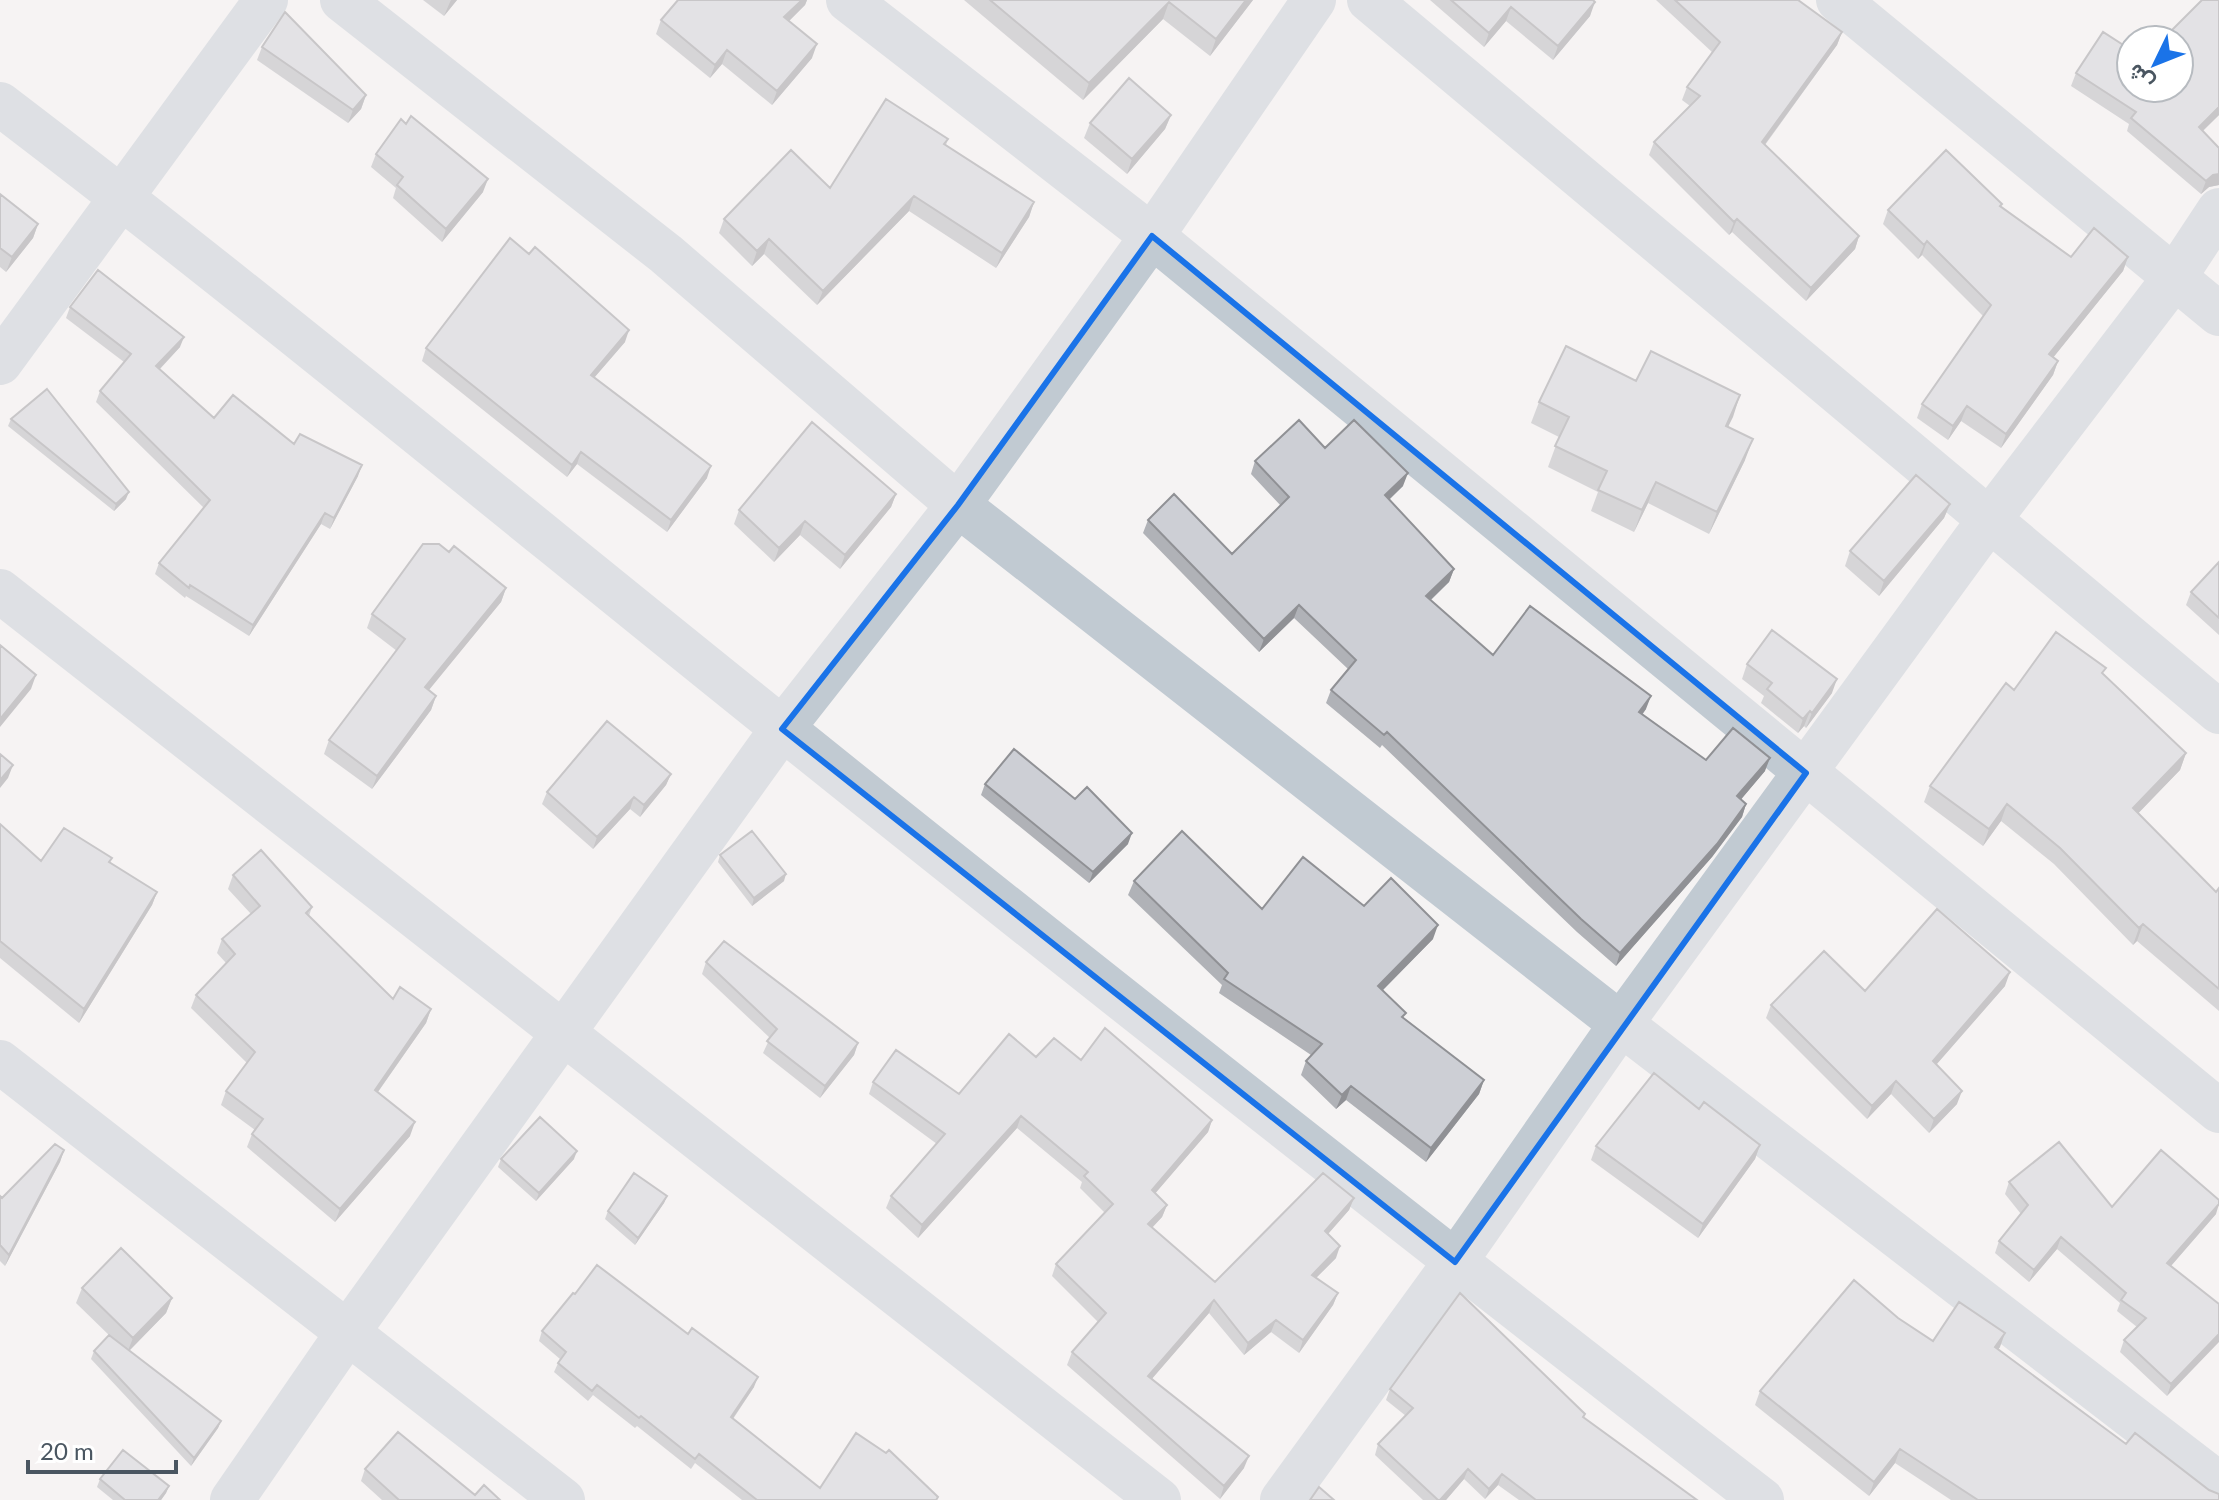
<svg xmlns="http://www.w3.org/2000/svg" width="2219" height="1500" viewBox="0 0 2219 1500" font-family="Lato,Vazirmatn,sans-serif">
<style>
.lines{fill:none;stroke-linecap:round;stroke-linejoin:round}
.minor{stroke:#c1cad2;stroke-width:44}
.wall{fill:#b0b2b7}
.shaded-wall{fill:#909195}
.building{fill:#cdcfd5;stroke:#909195;stroke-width:2}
.marked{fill:none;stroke:#1a73e8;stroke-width:6;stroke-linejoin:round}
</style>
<rect width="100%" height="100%" fill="#f5f3f3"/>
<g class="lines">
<!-- minor -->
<path class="minor" d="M342 0 666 254 958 505 1621 1024 2219 1484
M848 0 1152 236 2219 1111
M1369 0 2219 712
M1838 0 2219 314
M0 104C264 305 519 517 777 724 1103 986 1432 1244 1762 1500
M0 363 266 0
M0 591 1159 1500
M0 1062 563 1500
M232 1500 348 1332 782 729 958 505 1152 236 1314 0
M1282 1500 1455 1262 1621 1024 1989 520 2174 278 2219 210"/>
</g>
<!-- wall -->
<path class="wall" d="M423 0H457L444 16Z
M678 0H807L805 5 789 21 812 58 772 105 722 64 710 78 656 34 661 20Z
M964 0H1253L1210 56 1163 19 1083 100Z
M1430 0H1593L1590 16 1553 60 1506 21 1484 47Z
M1656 0H1798L1842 32 1837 45 1765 145 1859 236 1855 249 1806 301 1732 232 1729 235 1649 155 1654 142 1690 106 1682 100 1687 87 1712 52Z
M2219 0V115L2203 131 2219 148V185L2209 187 2201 194 2127 131 2129 124 2071 86 2076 73 2131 88Z
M262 47 366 95 361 109 348 123 257 60Z
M1171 115 1165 129 1127 174 1084 138 1090 123Z
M406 124 483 192 442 242 393 198 396 188 371 167 376 154Z
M948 139 946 145 1034 202 1029 217 996 268 909 211 817 305 764 254 752 266 719 233 724 219 830 188Z
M0 194 38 224 33 238 6 272 0 267Z
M2001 207 2071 257H2128L2123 271 2053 357 2058 361 2053 375 2001 448 1961 421 1948 440 1917 418 1922 404 1983 316 1922 255 1918 259 1883 224 1888 210Z
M70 307 180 347 160 369 214 418 294 444 358 476 330 529 321 524 249 636 186 596 185 598 155 574 159 563 204 508 96 402 100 391 124 362 66 318Z
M625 342 594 378 707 478 667 532 577 464 567 477 422 361 426 348Z
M1636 381 1740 395 1728 427 1745 460 1709 534 1648 503 1634 532 1591 511 1598 492 1548 467 1559 437 1531 423 1539 402Z
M11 419 126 499 114 511 8 426Z
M1325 448 1403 486 1389 500 1454 569 1449 582 1431 600 1493 655 1646 709 1642 715 1706 760 1765 771 1741 799 1746 804 1742 817 1712 857 1616 966 1577 932 1382 745 1380 748 1326 703 1331 690 1348 669 1294 618 1259 652 1143 533 1148 520 1232 554 1281 506 1251 474 1255 461Z
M896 494 891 507 840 569 800 535 774 562 734 524 739 510Z
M1950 504 1944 518 1879 596 1845 566 1850 551Z
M449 552 506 588 501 602 428 690 436 696 431 710 372 789 324 754 329 740 397 651 367 628 372 614Z
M2219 562V635L2186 605 2191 592Z
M1747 664 1832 693 1806 728 1804 726 1798 733 1761 703 1764 696 1742 679Z
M2104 674 2186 753 2180 770 2138 813 2216 892 2219 888V1011L2137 941 2133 945 2054 864 2001 821 1983 846 1924 802 1930 786 2014 690Z
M671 774 666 785 640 817 630 809 593 849 542 804 547 792Z
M985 784 1128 844 1089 883 981 795Z
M0 824 41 861 112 858 110 863 157 892 152 905 79 1023 0 958Z
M720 855 784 881 752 906 718 862Z
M233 875 312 907 309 916 393 999 431 1009 426 1023 378 1092 410 1136 335 1222 247 1147 252 1134 255 1130 221 1105 226 1091 247 1063 191 1008 196 995 226 963 217 953 222 939 251 914 228 889Z
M1134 881 1262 909 1364 906 1433 939 1383 990 1404 1018 1484 1080 1479 1094 1426 1162 1346 1100 1336 1109 1301 1075 1306 1061 1311 1055 1219 993 1222 985 1128 895Z
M706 962 858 1043 854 1055 820 1098 763 1053 770 1038 702 974Z
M2005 986 1936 1065 1957 1104 1929 1133 1891 1094 1867 1119 1766 1018 1771 1005 1865 991Z
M1036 1057 1081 1060 1212 1120 1208 1132 1155 1193 1167 1205 1162 1217 1152 1228 1215 1282 1354 1198 1349 1210 1328 1234 1336 1258 1316 1278 1338 1293 1333 1305 1299 1353 1271 1332 1244 1355 1209 1313 1152 1378 1244 1468 1220 1499 1067 1365 1072 1352 1098 1322 1052 1276 1056 1264 1105 1213 1080 1188 1082 1182 1017 1128 918 1238 886 1208 891 1196 937 1144 869 1094 873 1082 959 1094Z
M1699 1109 1760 1145 1755 1159 1698 1238 1591 1160 1596 1146Z
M64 1150 60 1162 5 1266 0 1261V1196L2 1198Z
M501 1159H574L536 1201 498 1167Z
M2009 1182 2112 1207 2216 1214 2171 1266 2219 1304 2167 1396 2120 1352 2124 1340 2137 1327 2117 1311 2120 1303 2057 1249 2029 1282 1995 1253 1999 1241 2021 1214 2005 1194Z
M667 1196 664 1203 635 1245 605 1219 608 1211Z
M82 1288 172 1298 166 1313 129 1351 221 1421 218 1428 191 1466 91 1359 94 1351 113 1339 76 1303Z
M1898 1318 1933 1341 2000 1347 1998 1349 2126 1444 2219 1500H1951L1895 1463 1869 1496 1755 1405 1760 1391Z
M542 1331 754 1387 733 1419 820 1488 938 1497 937 1500H742L695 1463 691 1469 637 1426 635 1428 593 1395 588 1401 554 1372 560 1359 539 1341Z
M1390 1389 1585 1414 1584 1418 1697 1500H1519L1498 1485 1485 1499 1464 1479 1446 1500H1423L1375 1455 1378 1444 1406 1416 1386 1400Z
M365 1469 475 1495 500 1500H382L361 1481Z
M100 1479 169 1486 166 1493 161 1500H113L97 1487Z"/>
<!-- shaded-wall -->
<path class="shaded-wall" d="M451 0H457L444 16 450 2Z
M802 0H807L805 5 779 31 784 17Z
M1246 0H1253L1210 56 1216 39Z
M1169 2 1163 19 1083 100 1089 83Z
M1595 2 1590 16 1553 60 1558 46Z
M1511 7 1506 21 1484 47 1489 33Z
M1842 32 1837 45 1757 155 1762 142Z
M817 44 812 58 772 105 777 91Z
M727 50 722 64 710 78 715 65Z
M366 95 361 109 348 123 353 110Z
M2219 107V115L2194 139 2199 127Z
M1171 115 1165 129 1127 174 1132 159Z
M2219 174V185L2209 187 2201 194 2206 181 2213 175Z
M488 179 483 192 442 242 446 229Z
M914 196 909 211 817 305 823 291Z
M1034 202 1029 217 996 268 1002 253Z
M1737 219 1732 232 1729 235 1734 222Z
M38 224 33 238 6 272 12 257Z
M1859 236 1855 249 1806 301 1811 288Z
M769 239 764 254 752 266 757 251Z
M1927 241 1922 255 1918 259 1924 245Z
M2128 257 2123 271 2044 369 2049 354Z
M629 330 625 342 586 387 591 375Z
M184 337 180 347 152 377 156 366Z
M2058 361 2053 375 2001 448 2006 434Z
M1740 395 1733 417 1718 447 1726 426Z
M1967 406 1961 421 1948 440 1953 426Z
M1753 439 1745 460 1709 534 1717 512Z
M581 452 577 464 567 477 572 465Z
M362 465 358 476 330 529 334 518Z
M711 466 707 478 667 532 671 520Z
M1408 473 1403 486 1380 508 1385 495Z
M1656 482 1648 503 1634 532 1642 510Z
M129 492 126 499 114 511 116 504Z
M896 494 891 507 840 569 845 555Z
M1950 504 1944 518 1879 596 1884 581Z
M325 513 321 524 249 636 253 625Z
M805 521 800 535 774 562 779 548Z
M1454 569 1449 582 1422 608 1426 596Z
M506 588 501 602 420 701 425 687Z
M1299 605 1294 618 1259 652 1264 639Z
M36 675 31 689 0 727V719Z
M1837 679 1832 693 1806 728 1812 713Z
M436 696 431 710 372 789 377 776Z
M1651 696 1646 709 1634 725 1639 712Z
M1810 711 1804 726 1798 733 1803 719Z
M2186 753 2180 770 2127 825 2133 808Z
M1770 758 1765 771 1733 809 1737 796Z
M13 765 8 778 0 788V780Z
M671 774 666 785 640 817 644 805Z
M634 797 630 809 593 849 597 837Z
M1746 804 1742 817 1712 857 1616 966 1620 953Z
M2007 804 2001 821 1983 846 1989 829Z
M1132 833 1128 844 1089 883 1093 872Z
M786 874 784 881 752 906 754 898Z
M157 892 152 905 79 1023 84 1009Z
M2143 924 2137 941 2133 945 2139 928Z
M1438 925 1433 939 1373 1000 1378 986Z
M2010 972 2005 986 1928 1074 1933 1061Z
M431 1009 426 1023 370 1103 375 1090Z
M858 1043 854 1055 820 1098 825 1086Z
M1484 1080 1479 1094 1426 1162 1431 1148Z
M1896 1081 1891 1094 1867 1119 1872 1106Z
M1351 1086 1346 1100 1336 1109 1342 1095Z
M1962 1091 1957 1104 1929 1133 1934 1119Z
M1021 1116 1017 1128 918 1238 922 1225Z
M1212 1120 1208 1132 1147 1203 1152 1190Z
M415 1122 410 1136 335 1222 340 1209Z
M1760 1145 1755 1159 1698 1238 1703 1224Z
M64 1150 60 1162 5 1266 9 1255Z
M577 1151 574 1159 536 1201 539 1193Z
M667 1196 664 1203 635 1245 638 1238Z
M1354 1198 1349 1210 1320 1243 1325 1231Z
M2219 1204 2216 1214 2163 1275 2167 1263Z
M1167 1205 1162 1217 1143 1237 1148 1224Z
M2061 1237 2057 1249 2029 1282 2034 1270Z
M1340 1246 1336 1258 1307 1287 1312 1275Z
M1338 1293 1333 1305 1299 1353 1303 1340Z
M172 1298 166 1313 127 1353 133 1338Z
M1214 1300 1209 1313 1144 1388 1148 1376Z
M1276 1320 1271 1332 1244 1355 1248 1343Z
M2005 1333 2000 1347 1990 1361 1995 1347Z
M2219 1334V1342L2167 1396 2171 1384Z
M758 1377 754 1387 727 1427 731 1417Z
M221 1421 218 1428 191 1466 194 1458Z
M1900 1449 1895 1463 1869 1496 1874 1482Z
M1249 1456 1244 1468 1220 1499 1224 1486Z
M1468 1469 1464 1479 1446 1500H1440Z
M1502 1474 1498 1485 1485 1499 1489 1489Z
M169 1486 166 1493 161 1500H158Z"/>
<!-- building -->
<path class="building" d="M678 0H802L784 17 817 44 777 91 727 50 715 65 661 20Z
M990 0H1246L1216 39 1169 2 1089 83Z
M1451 0H1593L1595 2 1558 46 1511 7 1489 33Z
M1675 0H1798L1842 32 1762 142 1859 236 1811 288 1737 219 1734 222 1654 142 1700 96 1687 87 1720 42Z
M2202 0H2219V107L2199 127 2219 148V174L2213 175 2206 181 2131 118 2136 112 2076 73 2103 32 2131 50V88H2179V40H2162Z
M285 12 366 95 353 110 262 47Z
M1129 78 1171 115 1132 159 1090 123Z
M886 99 948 139 944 144 1034 202 1002 253 914 196 823 291 769 239 757 251 724 219 791 150 830 188Z
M411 116 488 179 446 229 397 185 403 177 376 154 401 119 406 124Z
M1946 150 2002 204 2000 206 2071 257 2094 228 2128 257 2049 354 2058 361 2006 434 1967 406 1953 426 1922 404 1991 305 1927 241 1924 245 1888 210Z
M0 194 38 224 12 257 0 248Z
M510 238 529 254 535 247 629 330 591 375 711 466 671 520 581 452 572 465 426 348Z
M98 270 184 337 156 366 214 418 233 395 294 444 300 434 362 465 334 518 325 513 253 625 190 585 189 588 159 563 210 500 100 391 131 354 70 307Z
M1566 346 1636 381 1651 351 1740 395 1726 426 1753 439 1717 512 1656 482 1642 510 1598 490 1607 471 1555 446 1569 417 1539 402Z
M47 389 129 492 116 504 11 419Z
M1299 420 1325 448 1354 420 1408 473 1385 495 1454 569 1426 596 1493 655 1530 606 1651 696 1639 712 1706 760 1733 728 1770 758 1737 796 1746 804 1717 844 1620 953 1581 919 1387 732 1384 735 1331 690 1356 660 1299 605 1264 639 1148 520 1174 494 1232 554 1289 497 1255 461Z
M812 422 896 494 845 555 805 521 779 548 739 510Z
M1916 475 1950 504 1884 581 1850 551Z
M423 544H439L449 552 454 546 506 588 425 687 436 696 377 776 329 740 405 639 372 614Z
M2219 562V618L2191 592Z
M1772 630 1837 679 1812 713 1810 711 1803 719 1767 689 1772 683 1747 664Z
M2056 632 2106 668 2102 673 2186 753 2133 808 2216 892 2219 888V989L2143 924 2139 928 2060 848 2007 804 1989 829 1930 786 2006 683 2014 690Z
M0 645 36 675 0 719Z
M607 721 671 774 644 805 634 797 597 837 547 792Z
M1014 749 1075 799 1087 787 1132 833 1093 872 985 784Z
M0 754 13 765 0 780Z
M0 824 41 861 64 828 112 858 109 862 157 892 84 1009 0 941Z
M752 831 786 874 754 898 720 855Z
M1182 831 1262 909 1303 857 1364 906 1391 878 1438 925 1378 986 1406 1013 1402 1017 1484 1080 1431 1148 1351 1086 1342 1095 1306 1061 1322 1044 1224 979 1228 973 1134 881Z
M261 850 312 907 306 913 393 999 400 987 431 1009 375 1090 415 1122 340 1209 252 1134 263 1119 226 1091 255 1052 196 995 235 954 222 939 260 906 233 875Z
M1937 909 2010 972 1933 1061 1962 1091 1934 1119 1896 1081 1872 1106 1771 1005 1824 951 1865 991Z
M724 941 858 1043 825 1086 767 1041 777 1029 706 962Z
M1105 1028 1212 1120 1152 1190 1167 1205 1148 1224 1215 1282 1323 1173 1354 1198 1325 1231 1340 1246 1312 1275 1338 1293 1303 1340 1276 1320 1248 1343 1214 1300 1148 1376 1249 1456 1224 1486 1072 1352 1106 1313 1056 1264 1113 1204 1084 1176 1088 1172 1021 1116 922 1225 891 1196 945 1134 873 1082 896 1050 959 1094 1009 1034 1036 1057 1054 1038 1081 1060Z
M1654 1073 1699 1109 1704 1102 1760 1145 1703 1224 1596 1146Z
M540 1117 577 1151 539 1193 501 1159Z
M2059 1142 2112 1207 2161 1150 2219 1200V1204L2167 1263 2219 1304V1334L2171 1384 2124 1340 2146 1318 2121 1300 2126 1293 2061 1237 2034 1270 1999 1241 2028 1205 2009 1182Z
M55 1144 64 1150 9 1255 0 1245V1196L2 1198Z
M634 1173 667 1196 638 1238 608 1211Z
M121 1248 172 1298 133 1338 82 1288Z
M597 1265 688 1334 692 1328 758 1377 731 1417 820 1488 856 1433 886 1453 889 1450 938 1497 936 1500H757L699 1454 695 1459 641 1416 639 1418 597 1385 592 1391 558 1363 566 1352 542 1331 573 1293 575 1294Z
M1854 1280 1898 1318 1933 1341 1959 1302 2005 1333 1995 1347 2126 1444 2135 1433 2209 1490 2219 1494V1500H1978L1900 1449 1874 1482 1760 1391Z
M1460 1293 1585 1414 1583 1417 1697 1500H1536L1502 1474 1489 1489 1468 1469 1440 1500H1438L1378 1444 1413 1408 1390 1389Z
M109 1335 221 1421 194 1458 94 1351Z
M398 1432 475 1495 484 1485 500 1500H399L365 1469Z
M123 1450 169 1486 158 1500H125L100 1479Z
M1319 1487 1334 1500H1310Z"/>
<!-- marked area -->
<path d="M0 0H2219V1500H0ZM1152 236 1806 773 1455 1262 782 729 958 505Z" fill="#f5f3f3" fill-opacity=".55" fill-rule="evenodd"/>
<path class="marked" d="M1152 236 1806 773 1455 1262 782 729 958 505Z"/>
<!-- north arrow -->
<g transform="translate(2155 64) rotate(227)"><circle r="38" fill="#ffffff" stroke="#b7bbc0" stroke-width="2"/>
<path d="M0-6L14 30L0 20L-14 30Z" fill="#1a73e8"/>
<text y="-12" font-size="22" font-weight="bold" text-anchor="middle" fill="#4a5661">ش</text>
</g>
<!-- scale -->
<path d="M28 1460v12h148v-12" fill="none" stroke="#4a5661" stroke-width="4"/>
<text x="40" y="1460" font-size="24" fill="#4a5661" stroke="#ffffff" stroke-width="6" paint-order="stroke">20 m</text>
</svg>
